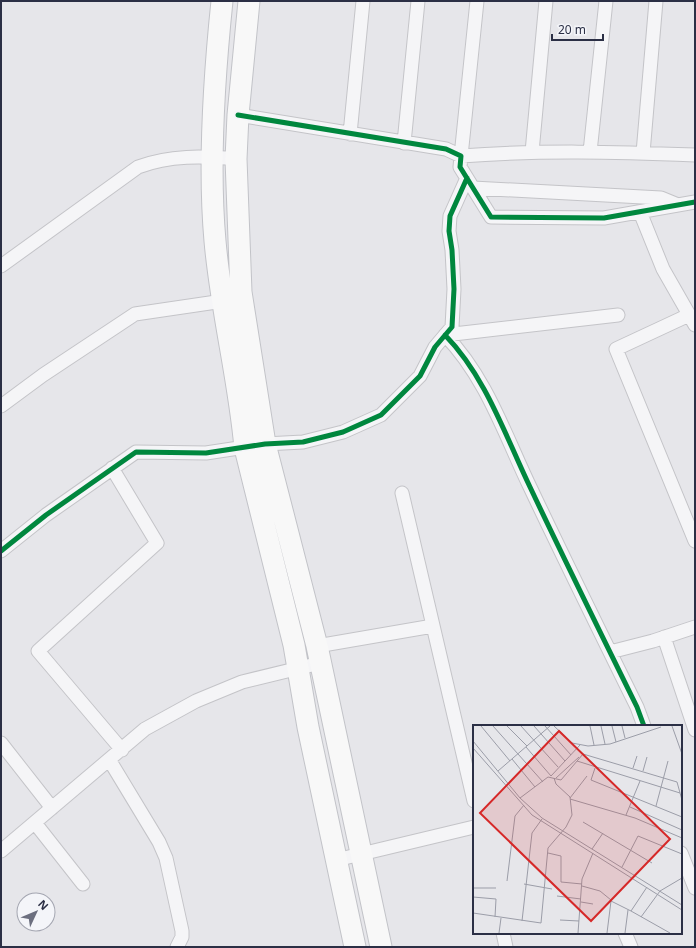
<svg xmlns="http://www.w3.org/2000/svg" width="696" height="948" viewBox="0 0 696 948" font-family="'Noto Sans',sans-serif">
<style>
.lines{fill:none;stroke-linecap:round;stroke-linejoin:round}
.minor-casing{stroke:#c4c4c8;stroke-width:15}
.primary-casing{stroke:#c2c3c8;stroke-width:23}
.minor{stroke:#f5f5f7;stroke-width:13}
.primary{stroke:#f8f8f8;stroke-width:21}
.cycleway-casing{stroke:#f4f5f9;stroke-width:8}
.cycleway{stroke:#00873e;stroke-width:5}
.inset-road{fill:none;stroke:#9b9da8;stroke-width:1}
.view{fill:#d62828;fill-opacity:0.15;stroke:#d62828;stroke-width:2}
.inset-edge{fill:none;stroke:#2b2f45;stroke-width:2}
</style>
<rect width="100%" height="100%" fill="#e6e6ea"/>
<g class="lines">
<!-- minor casing -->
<g class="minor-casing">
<path id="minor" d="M477 1 461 156C539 150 617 152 695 155
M238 115 446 149 461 156 460 167 491 217 604 218 695 202
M350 134 363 1
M404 143 418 1
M532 152 546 1
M590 152 606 1
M643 153 656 1
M473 188 661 198 678 205
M640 212 663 269 695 325
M1 266 138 167C170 155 203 156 236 159
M689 315 616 349 695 541
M445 335C486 377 505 435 530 487 565 561 601 634 637 707L644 726
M445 335 618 315
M1 406 43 375 135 314 230 300
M112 468 157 543 38 651 122 750
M402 493 474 801
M1 551 46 515 136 452 206 453 265 444 303 442 343 432 381 415 420 376 435 347 452 327 454 289 452 250 449 231 450 216 467 178
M664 637 695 730
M317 646 433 626
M610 652 653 641 695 627
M1 743 52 808
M110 761 159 842 166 858 182 931V937L177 947
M35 823 83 884
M1 851 145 729 196 701 242 682 320 663
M681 853 695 888
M336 860 474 827
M503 933 506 947
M625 933 631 947"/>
</g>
<!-- primary casing -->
<g class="primary-casing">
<path id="primary" d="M222 1C214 78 208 163 215 241 221 311 239 379 245 448L294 645 308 727 355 947
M249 1 238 115 236 159 241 292 265 444 317 646 381 947"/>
</g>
<!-- minor -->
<use href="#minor" class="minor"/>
<!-- primary -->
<use href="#primary" class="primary"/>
<!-- cycleway casing -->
<g class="cycleway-casing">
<path id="cycleway" d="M238 115 446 149 461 156 460 167 491 217 604 218 695 202
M445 335C486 377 505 435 530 487 565 561 601 634 637 707L644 726
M1 551 46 515 136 452 206 453 265 444 303 442 343 432 381 415 420 376 435 347 452 327 454 289 452 250 449 231 450 216 467 178"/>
</g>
<!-- cycleway -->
<use href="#cycleway" class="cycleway"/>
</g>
<!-- overview -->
<g transform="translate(473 725)">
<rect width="209" height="209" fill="#e6e6ea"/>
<path class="inset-road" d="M8 1 37 36M20 1 70 57M34 1 54 21M48 1 85 42M61 1 92 36M72 1 98 30M81 1 99 18 115 21 137 19 188 2M117 1 121 20M128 1 132 19M139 1 143 17M149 1 152 13M199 1 209 29M0 16 47 73 69 93 209 180M53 22 78 51 107 20M0 23 59 90 209 185M39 34 62 62M104 36 207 68M122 43 118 55 209 92M160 43 164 31M25 46 77 1M170 46 174 32M83 53 106 32M47 73 75 52 88 55 110 29 204 57 209 75M97 73 114 51M97 74 162 93 209 113M183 81 195 36M157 82 209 105M153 90 167 56M110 97 179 138M119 124 130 108M75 128 88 131V157L109 159M149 142 165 111 209 129M34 156 42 91 51 80M51 159 79 164M109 161 127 166 138 175M0 163H23M84 171 108 174M0 172 23 174 22 192M108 177 120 179M158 186 197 208M0 188 68 198 75 123 93 102 99 90 97 72 83 59 81 53M168 192 187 166 209 153M87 195 106 196M49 196 59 108 69 94M26 208 28 193M105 208 109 154 120 128M134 208 138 176 158 186 174 162M152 208 155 185"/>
<path class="view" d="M86 6 197 114 118 196 7 88Z"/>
<rect width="209" height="209" class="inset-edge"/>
</g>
<!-- border -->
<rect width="696" height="948" fill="none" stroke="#2b2f45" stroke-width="4"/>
<!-- north arrow -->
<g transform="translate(36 912) rotate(46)"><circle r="19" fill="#f4f5f9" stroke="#a4a6b1"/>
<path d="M0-3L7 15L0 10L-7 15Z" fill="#6c6f7f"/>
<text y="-6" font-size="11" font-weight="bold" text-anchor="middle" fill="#2b2f45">N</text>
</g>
<!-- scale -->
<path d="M552 34v6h51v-6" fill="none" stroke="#2b2f45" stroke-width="2"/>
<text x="558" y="34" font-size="12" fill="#2b2f45" stroke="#f4f5f9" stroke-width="3" paint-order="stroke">20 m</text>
</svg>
